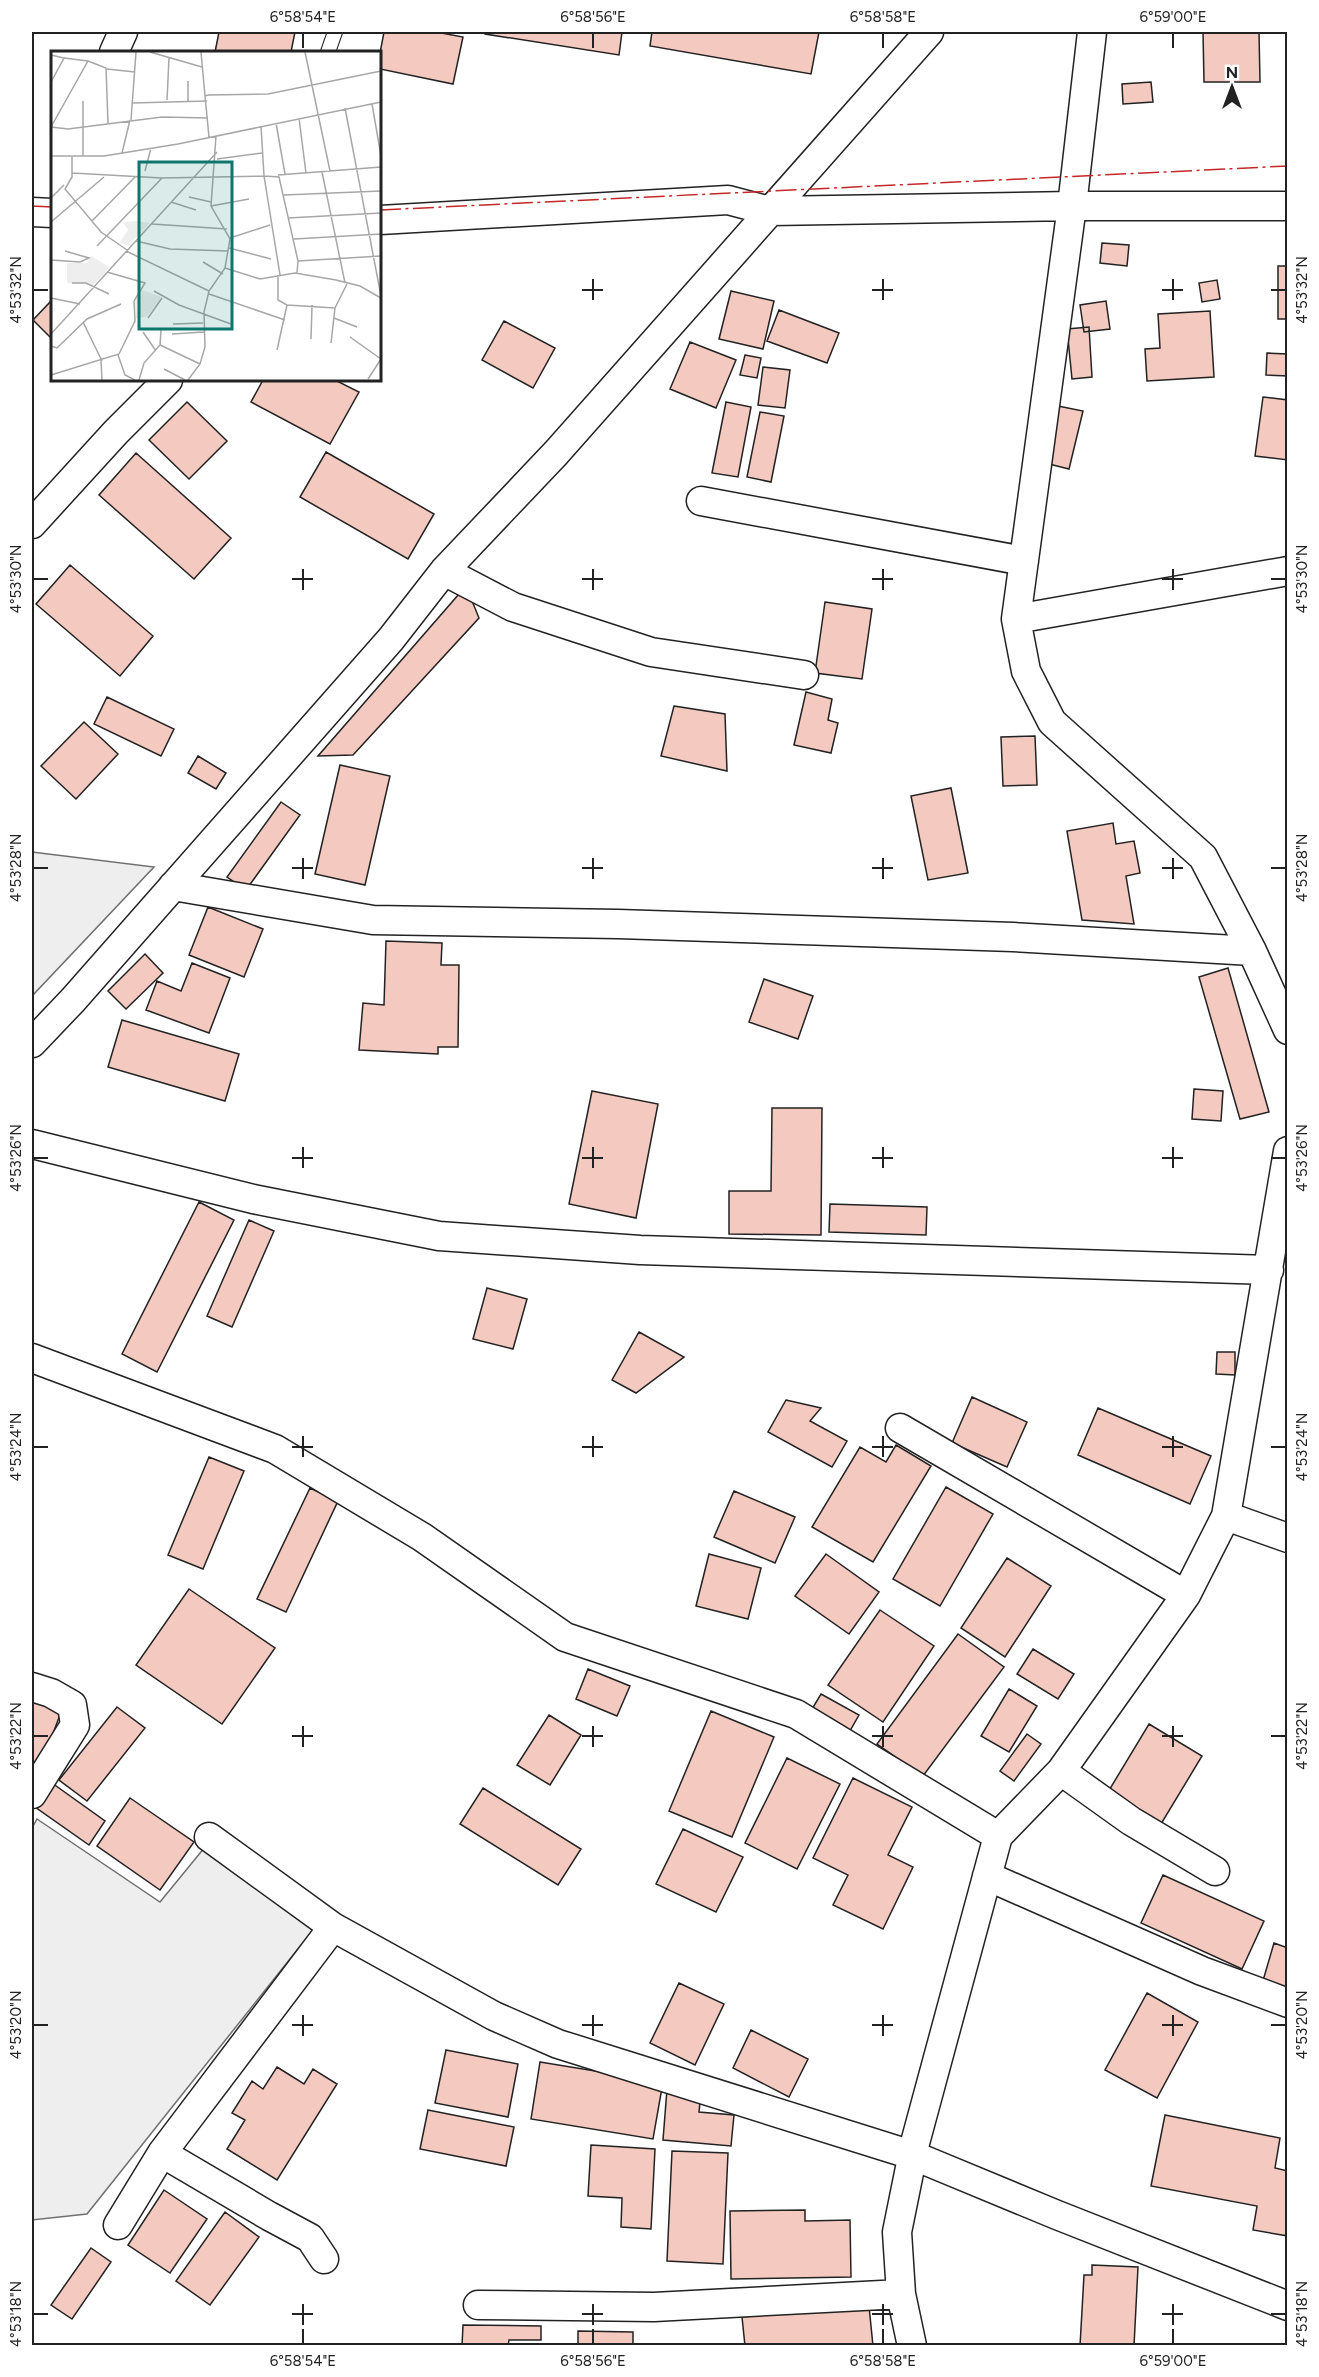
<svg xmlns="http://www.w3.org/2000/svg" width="1319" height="2377" viewBox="0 0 1319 2377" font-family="Figtree,sans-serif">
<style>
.green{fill:#eee;stroke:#6f6f6f;stroke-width:1.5}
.building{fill:#f3c9c0;stroke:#222;stroke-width:1.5}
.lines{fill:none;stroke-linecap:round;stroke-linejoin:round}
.service-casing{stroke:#222;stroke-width:16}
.minor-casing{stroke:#222;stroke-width:31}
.service{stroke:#fff;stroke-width:14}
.minor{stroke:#fff;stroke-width:28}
.power{stroke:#c62828;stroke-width:1.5;stroke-dasharray:21 4.5 3 4.5;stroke-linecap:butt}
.ticks{fill:none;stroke:#222;stroke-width:2}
.inset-road{fill:none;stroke:#a7a7a7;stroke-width:1.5}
.view{fill:#0f766e;fill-opacity:0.15;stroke:#0f766e;stroke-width:3}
.inset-edge{fill:none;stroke:#222;stroke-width:3}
.neatline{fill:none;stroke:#222;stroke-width:2}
.ticks-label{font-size:15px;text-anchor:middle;fill:#222}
</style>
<rect width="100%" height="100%" fill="#fff"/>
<!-- green -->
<path class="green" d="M32 852 154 867 32 996Z
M37 1819 160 1902 205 1847 317 1925 87 2214 32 2220V1828Z"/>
<!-- building -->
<path class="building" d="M219 32H295L291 52H215Z
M384 32H436L463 37 453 84 380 69V53Z
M485 32H622L619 55 485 34Z
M652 32H819L811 74 650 46Z
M1203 32H1259L1260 82H1204Z
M1151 82 1153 102 1123 104 1122 84Z
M1102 243 1129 245 1127 266 1100 263Z
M1278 266H1288V319H1278Z
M1217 280 1220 299 1202 302 1199 283Z
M731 291 774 301 763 349 719 339Z
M52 300V339L33 320Z
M1106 301 1110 329 1084 332 1080 305Z
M779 310 839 333 827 363 767 341Z
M1210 311 1214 377 1147 381 1145 349 1160 348 1158 314Z
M504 321 555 348 533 388 482 360Z
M1089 327 1092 377 1072 379 1067 329Z
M690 342 736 360 716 408 670 389Z
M1267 353 1288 354V376L1266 375Z
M745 355 761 358 757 378 740 375Z
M763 367 790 370 785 408 758 405Z
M263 380H335L359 392 330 444 251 402Z
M1263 397 1288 400V460L1255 456Z
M187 402 227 441 189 479 149 440Z
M726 402 751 407 738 477 712 473Z
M1058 406 1083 411 1069 469 1045 463Z
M760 412 784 416 771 482 747 477Z
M326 452 434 514 408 559 300 497Z
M136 453 231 538 194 579 99 495Z
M70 565 153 636 120 676 36 604Z
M466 586 479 618 353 755 318 756Z
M825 602 872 609 862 679 815 673Z
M806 692 832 699 828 720 838 723 831 753 794 745Z
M107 697 174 729 161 756 94 724Z
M674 706 725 714 727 771 661 756Z
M84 722 118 754 76 799 41 766Z
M1035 736 1037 785 1003 786 1001 737Z
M198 756 226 773 216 789 188 773Z
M340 765 390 776 365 885 315 874Z
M951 788 968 873 928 880 911 796Z
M281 802 300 815 246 890 227 877Z
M1113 823 1116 844 1134 841 1140 873 1126 876 1134 924 1082 920 1067 831Z
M208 907 263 929 244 977 189 955Z
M386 941 442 943 441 965H459L458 1047H438V1054L359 1050 363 1003 384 1005Z
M145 954 163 973 126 1009 108 991Z
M192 963 230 978 209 1033 146 1010 157 981 181 991Z
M1228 968 1269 1112 1240 1119 1199 977Z
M764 979 813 996 798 1039 749 1022Z
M122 1020 239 1054 225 1101 108 1067Z
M1194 1089 1223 1091 1221 1121 1192 1119Z
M592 1091 658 1104 636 1218 569 1204Z
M772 1108H822L821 1235 729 1234V1191H771Z
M199 1202 234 1220 157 1372 122 1354Z
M830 1204 927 1207 926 1235 829 1232Z
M249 1220 274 1231 232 1327 207 1316Z
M487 1288 527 1299 513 1349 473 1339Z
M639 1332 684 1357 636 1393 612 1380Z
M1217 1352H1235V1375L1216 1374Z
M972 1397 1027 1422 1007 1467 952 1443Z
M786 1400 821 1408 810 1421 847 1441 832 1467 768 1432Z
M1098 1408 1211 1456 1190 1504 1078 1455Z
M896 1445 931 1466 873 1562 812 1527 860 1447 886 1462Z
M209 1457 244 1471 203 1569 168 1555Z
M946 1487 993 1514 940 1606 893 1579Z
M310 1488 338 1501 286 1612 257 1599Z
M734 1491 795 1517 775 1563 714 1537Z
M709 1554 761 1568 748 1619 696 1606Z
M826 1554 879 1592 849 1634 795 1596Z
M1007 1558 1051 1586 1005 1657 961 1628Z
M189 1589 275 1648 222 1724 136 1665Z
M880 1610 934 1646 883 1722 828 1685Z
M958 1634 1004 1667 923 1776 877 1744Z
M1033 1649 1074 1674 1058 1699 1017 1674Z
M588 1669 630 1686 617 1716 576 1699Z
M1009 1689 1037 1706 1009 1752 981 1736Z
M821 1694 859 1715 847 1736 809 1714Z
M32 1695 63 1707 38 1773 32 1770Z
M117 1707 145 1728 87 1801 59 1780Z
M711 1711 774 1737 732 1837 669 1811Z
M549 1715 581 1735 550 1785 517 1765Z
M1149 1724 1202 1756 1161 1824 1108 1792Z
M1027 1734 1041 1744 1014 1781 1000 1771Z
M787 1758 840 1784 797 1869 745 1843Z
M853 1778 912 1807 888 1855 913 1867 883 1929 833 1905 848 1875 813 1858Z
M52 1783 105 1821 89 1845 35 1807Z
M483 1788 581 1849 558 1885 460 1824Z
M130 1798 194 1842 160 1890 97 1846Z
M683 1829 743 1857 716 1912 656 1884Z
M1163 1875 1264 1921 1242 1969 1141 1923Z
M1274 1943 1288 1948V1992L1262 1984Z
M679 1983 724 2004 695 2065 650 2043Z
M1147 1993 1198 2022 1157 2098 1105 2070Z
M751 2030 808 2059 789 2097 733 2068Z
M446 2050 518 2064 508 2117 435 2103Z
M540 2062 663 2082 653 2139 531 2119Z
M277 2067 304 2084 313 2069 337 2084 277 2180 227 2149 245 2120 232 2113 252 2081 263 2089Z
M667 2089 701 2092 699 2112 734 2115 731 2146 663 2140Z
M428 2110 514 2127 506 2166 420 2149Z
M1165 2115 1280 2138 1275 2168 1288 2171V2236L1253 2230 1257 2206 1151 2186Z
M591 2145 655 2149 651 2229 621 2227 622 2198 588 2196Z
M672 2151 728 2153 723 2264 667 2261Z
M164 2190 207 2219 170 2273 128 2245Z
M805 2210V2221L850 2220 851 2277 731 2279 730 2211Z
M225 2212 259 2237 210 2305 176 2281Z
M91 2248 111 2262 72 2319 51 2305Z
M1092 2265 1138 2267 1134 2346H1080L1084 2275H1092Z
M869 2306 873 2346H745L742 2317Z
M463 2325 541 2326V2340H509L508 2346H462Z
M578 2331 633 2332V2346H578Z"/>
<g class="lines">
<!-- service casing -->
<g class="service-casing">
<path id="service" d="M328 52 335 32"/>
</g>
<!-- minor casing -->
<g class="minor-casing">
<path id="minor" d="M1092 32 1072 206 1016 619 1026 671 1052 722 1203 857 1252 951 1288 1030
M114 52 123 32
M32 212 52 213
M380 220 728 200 770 211 1072 206H1288
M701 501 1024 561
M32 524 116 432 168 380
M444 571 513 607 651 652 804 675
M1016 619 1288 571
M173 886 373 920 618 924 1013 937 1252 951
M32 1043 73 1000 391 639 444 571 556 453 929 32
M32 1144 253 1199 439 1236 640 1250 1269 1270
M32 1358 275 1449 422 1537 565 1637 796 1714 998 1836
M900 1428 1186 1595
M1226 1516 1288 1538
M32 1687 51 1693 72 1705 75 1725 32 1794
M1061 1771 1131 1821 1215 1871
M209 1837 333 1927 494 2016 558 2044 912 2155 1057 2215 1288 2306
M987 1876 1202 1971 1288 2003
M162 2153 269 2216 310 2238 324 2259
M118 2225 162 2153 333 1927
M478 2305 654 2307 901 2294
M912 2346 901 2294 897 2232 915 2143 998 1836 1061 1771 1186 1595 1226 1516 1288 1151"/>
</g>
<!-- service -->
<use href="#service" class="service"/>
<!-- minor -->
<use href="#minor" class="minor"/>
<!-- power -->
<path class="power" d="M32 206 52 207
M380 210 1288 166"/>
</g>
<!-- ticks -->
<path class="ticks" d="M303 33V48M593 33V48M883 33V48M1173 33V48M593 279V300M883 279V300M1173 279V300M33 290H48M582 290H603M872 290H893M1162 290H1183M1271 290H1286M303 569V590M593 569V590M883 569V590M1173 569V590M33 579H48M292 579H313M582 579H603M872 579H893M1162 579H1183M1271 579H1286M303 858V879M593 858V879M883 858V879M1173 858V879M33 868H48M292 868H313M582 868H603M872 868H893M1162 868H1183M1271 868H1286M303 1147V1168M593 1147V1168M883 1147V1168M1173 1147V1168M33 1158H48M292 1158H313M582 1158H603M872 1158H893M1162 1158H1183M1271 1158H1286M303 1436V1457M593 1436V1457M883 1436V1457M1173 1436V1457M33 1447H48M292 1447H313M582 1447H603M872 1447H893M1162 1447H1183M1271 1447H1286M303 1726V1747M593 1726V1747M883 1726V1747M1173 1726V1747M33 1736H48M292 1736H313M582 1736H603M872 1736H893M1162 1736H1183M1271 1736H1286M303 2015V2036M593 2015V2036M883 2015V2036M1173 2015V2036M33 2025H48M292 2025H313M582 2025H603M872 2025H893M1162 2025H1183M1271 2025H1286M303 2304V2325M593 2304V2325M883 2304V2325M1173 2304V2325M33 2314H48M292 2314H313M582 2314H603M872 2314H893M1162 2314H1183M1271 2314H1286M303 2329V2344M593 2329V2344M883 2329V2344M1173 2329V2344"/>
<!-- overview -->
<g transform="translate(51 51)">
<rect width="330" height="330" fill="#fff"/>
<path d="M72 171 85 170 99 172 77 195 69 191 77 179ZM40 205 58 216 53 223 42 234 16 232V212H36ZM91 239 111 246 95 266 85 267 84 251Z" fill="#eee"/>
<path class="inset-road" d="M99 1 151 16M150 1 154 45M254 1 279 120M0 4 13 7 0 31M13 7 37 10M56 18 84 21M137 30V50M116 49 118 7M32 50V105M81 52 156 50M321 53 330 105M294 57 330 245M248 67 255 122M80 69 85 1M225 72 234 123M210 75 213 125 228 126 247 210 246 222M0 76 17 78 111 66 157 67M0 76 37 10 55 17 57 72M158 86 154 45 157 44 217 43 330 20M71 102 79 69M0 105H53L127 93 330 51M21 106V126L14 138 50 181 76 199M166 108 211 102M94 120 100 97M271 121 294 232M21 122 111 127 213 125 229 224M227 124 330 116M233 144 330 140M138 146 160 151M0 147 13 134M120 151 145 159M160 155 198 148M237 167 330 162M41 170 84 126M0 171 53 126M101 173 176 178M179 187 219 174M243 188 330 183M85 190 119 198 177 200M46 195 111 127M178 197 220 208M75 200 158 240M0 209 29 211 38 207 14 200M247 210 330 205M152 211 172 223M174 217 209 228 244 222 285 229 309 235 330 247M227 224V249L236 254 284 257M21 232H35L58 243M103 240 128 254 180 273M158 243 234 269M0 247 29 253M97 267 111 247M283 267 306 276M32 271 51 310M122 273 152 272M92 281 105 300M0 283 166 101M121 283 153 281M299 286 330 308M260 288 261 254M280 292 284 257 296 233M109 294 149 313M0 295 6 297 36 268 70 253M226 299 236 254M67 304 74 324 84 329M50 310 51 329M113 318 134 329M0 324 68 303 84 270 83 250 94 232 56 221M317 328 330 308M88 329 93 312 109 294 110 279M137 329 149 313 154 296 153 261 158 240 174 217 179 188 160 155 165 85"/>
<path class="view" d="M88 111H181V278H88Z"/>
<rect width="330" height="330" class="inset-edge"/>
</g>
<!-- border -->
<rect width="1319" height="2377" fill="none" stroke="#ffffff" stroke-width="66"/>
<!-- north arrow -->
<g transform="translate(1232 87)" stroke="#ffffff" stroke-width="4.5" paint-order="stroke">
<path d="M0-4.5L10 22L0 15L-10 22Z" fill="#222222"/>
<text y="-9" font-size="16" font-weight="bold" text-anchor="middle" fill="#222222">N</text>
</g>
<rect x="33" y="33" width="1253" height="2311" class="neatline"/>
<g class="ticks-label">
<text x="303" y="22">6°58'54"E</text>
<text x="593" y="22">6°58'56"E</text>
<text x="883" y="22">6°58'58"E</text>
<text x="1173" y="22">6°59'00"E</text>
<text transform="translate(16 290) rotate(-90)" y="5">4°53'32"N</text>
<text transform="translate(1302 290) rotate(-90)" y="5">4°53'32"N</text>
<text transform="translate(16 579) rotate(-90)" y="5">4°53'30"N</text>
<text transform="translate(1302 579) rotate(-90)" y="5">4°53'30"N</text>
<text transform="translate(16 868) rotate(-90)" y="5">4°53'28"N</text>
<text transform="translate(1302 868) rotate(-90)" y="5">4°53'28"N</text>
<text transform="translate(16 1158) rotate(-90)" y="5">4°53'26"N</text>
<text transform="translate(1302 1158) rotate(-90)" y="5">4°53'26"N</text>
<text transform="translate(16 1447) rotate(-90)" y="5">4°53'24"N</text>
<text transform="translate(1302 1447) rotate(-90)" y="5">4°53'24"N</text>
<text transform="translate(16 1736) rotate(-90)" y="5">4°53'22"N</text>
<text transform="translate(1302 1736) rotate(-90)" y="5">4°53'22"N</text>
<text transform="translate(16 2025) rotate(-90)" y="5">4°53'20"N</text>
<text transform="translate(1302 2025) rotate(-90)" y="5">4°53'20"N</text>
<text transform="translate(16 2314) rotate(-90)" y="5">4°53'18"N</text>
<text transform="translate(1302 2314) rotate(-90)" y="5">4°53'18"N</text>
<text x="303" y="2366">6°58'54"E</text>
<text x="593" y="2366">6°58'56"E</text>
<text x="883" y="2366">6°58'58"E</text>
<text x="1173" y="2366">6°59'00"E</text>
</g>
</svg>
